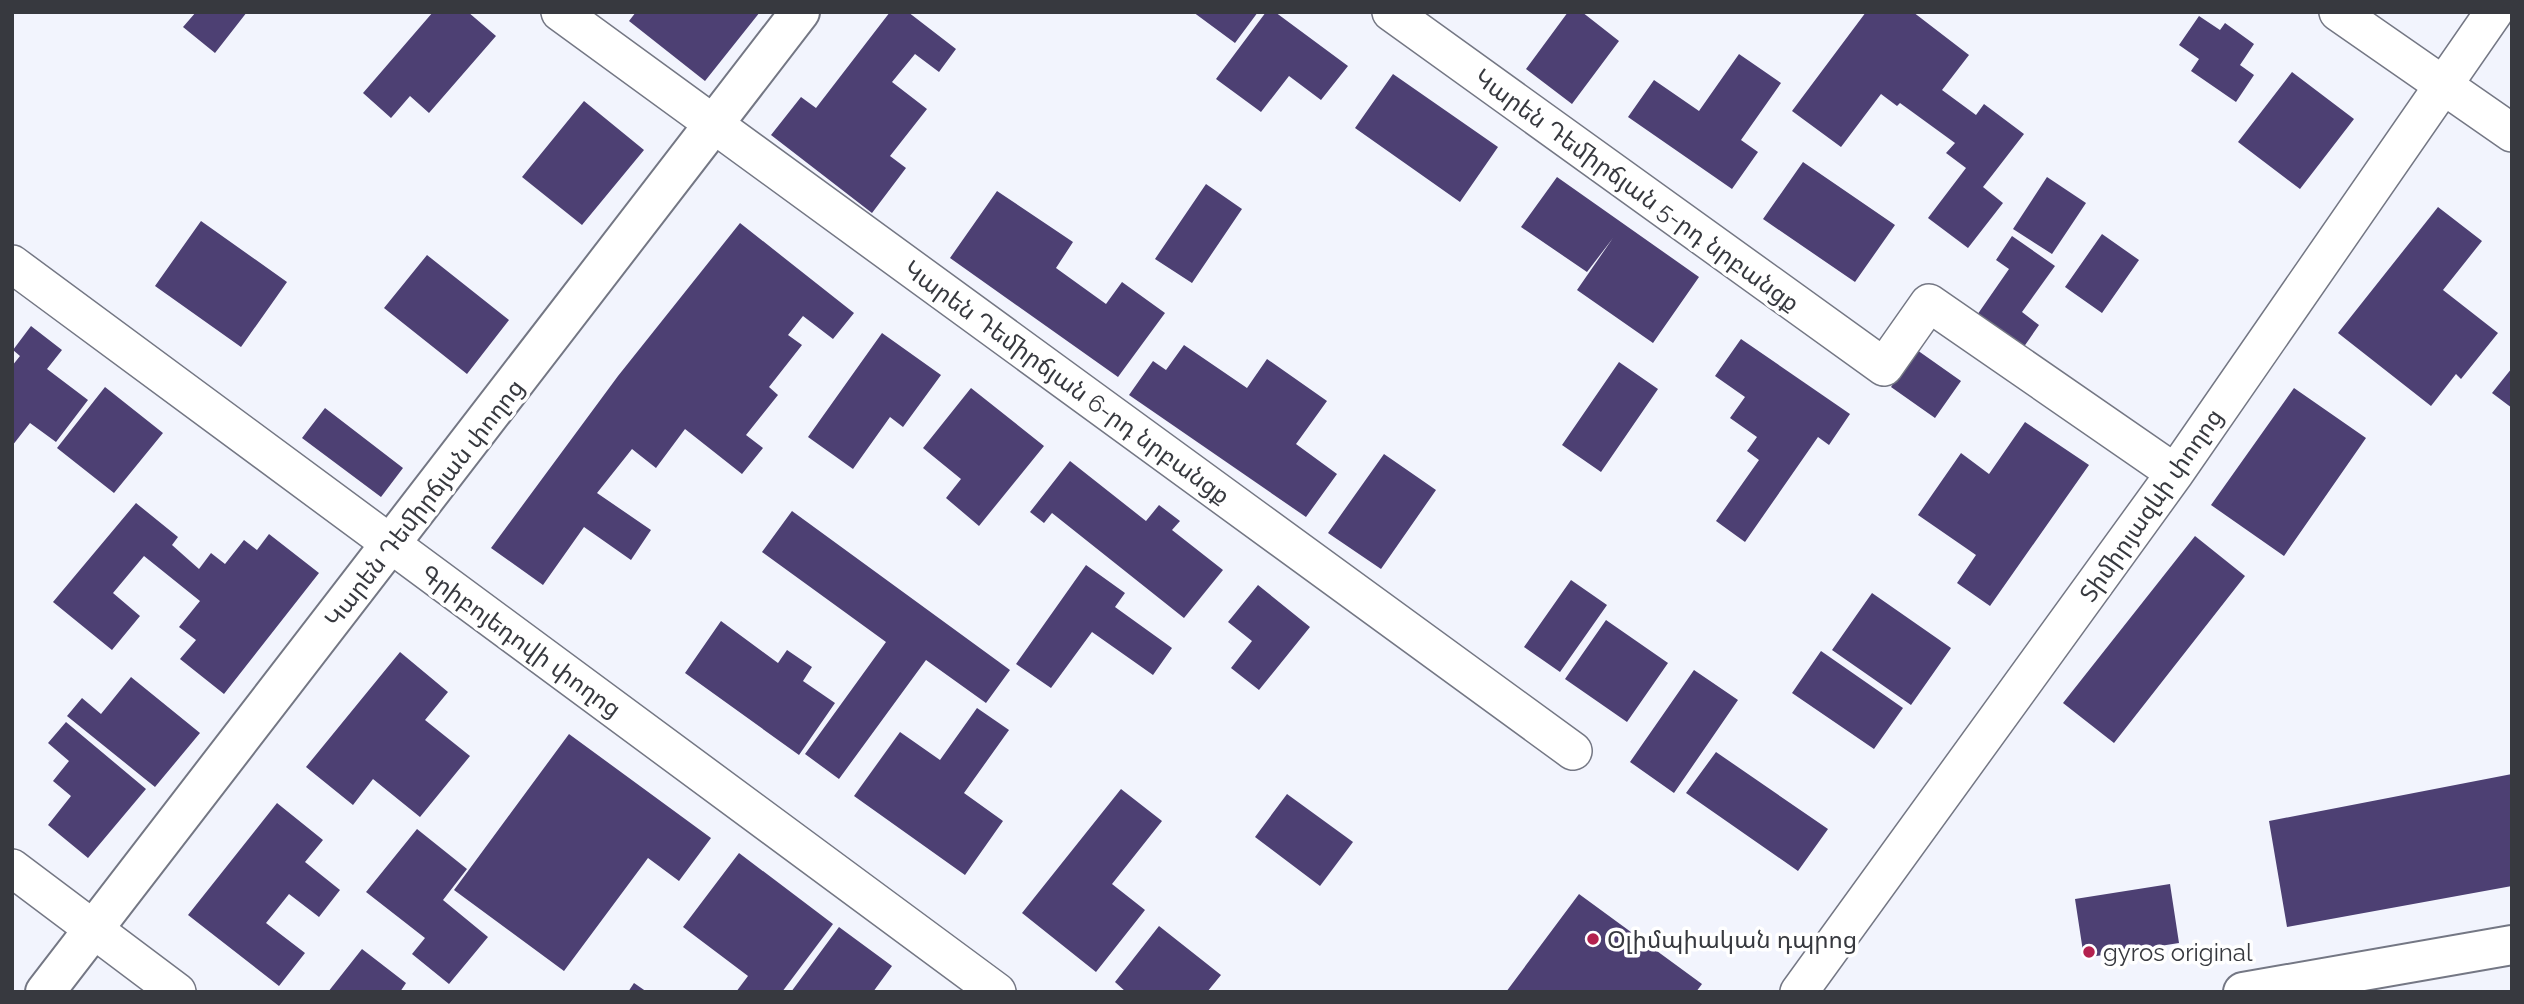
<svg xmlns="http://www.w3.org/2000/svg" width="2524" height="1004" viewBox="0 0 2524 1004" font-family="Raleway,'Noto Sans Armenian',sans-serif">
<style>
.building{fill:#4d4073}
.lines{fill:none;stroke-linecap:round;stroke-linejoin:round}
.minor-casing{stroke:#747784;stroke-width:40}
.tertiary-casing{stroke:#747784;stroke-width:42}
.minor{stroke:#fff;stroke-width:37}
.tertiary{stroke:#fff;stroke-width:38}
.poi-dot{fill:#b3214e;stroke:#fff;stroke-width:2.5}
.labels{text-anchor:middle;dominant-baseline:central;stroke-width:7;stroke-linejoin:round;paint-order:stroke}
.street-label{font-size:24px;fill:#37393f;stroke:#fff}
.poi-label{font-size:24px;fill:#37393f;stroke:#fff;text-anchor:start}
</style>
<rect width="100%" height="100%" fill="#f2f4fd"/>
<!-- building -->
<path class="building" d="M196 12H247L215 53 183 27Z
M433 12H468L496 36 429 113 410 96 391 118 363 93Z
M636 12H760L705 81 629 21Z
M890 12H908L956 49 939 72 915 54 892 82 927 109 890 156 906 168 872 213 771 135 801 97 816 108Z
M1193 12H1258L1235 43Z
M1266 12H1275L1348 66 1321 100 1289 76 1261 112 1216 79Z
M1568 12H1582L1619 41 1572 104 1526 69Z
M1866 12H1913L1969 55 1942 90 1976 115 1984 104 2024 134 1983 187 2003 203 1968 248 1928 218 1966 168 1946 153 1955 143 1900 103 1897 106 1881 94 1841 147 1792 111Z
M2199 16 2220 30 2225 23 2254 44 2240 65 2254 75 2236 102 2191 71 2199 59 2179 45Z
M1739 54 1781 83 1741 140 1758 152 1732 189 1628 117 1654 80 1699 111Z
M2292 72 2354 119 2300 189 2238 142Z
M1393 74 1498 147 1460 202 1355 128Z
M584 101 644 150 582 225 522 177Z
M1803 162 1895 225 1855 282 1763 219Z
M1557 177 1699 277 1653 343 1577 290 1613 238 1587 272 1521 227Z
M2047 177 2086 203 2052 254 2013 229Z
M1206 184 1242 209 1192 283 1155 259Z
M997 191 1073 242 1056 268 1106 304 1122 282 1165 313 1118 377 950 258Z
M2438 207 2482 241 2443 290 2498 333 2461 379 2456 374 2431 406 2338 333Z
M201 221 287 282 241 347 155 286Z
M740 223 854 313 833 339 803 316 788 335 802 345 769 387 778 395 746 435 763 448 742 474 685 429 656 468 632 449 597 493 651 530 631 560 584 527 543 585 491 548 618 376Z
M2102 234 2139 260 2102 313 2065 287Z
M2012 236 2055 266 2022 312 2039 325 2021 351 1975 318 2009 269 1996 260Z
M427 255 509 320 467 374 384 308Z
M31 326 62 350 47 369 88 400 56 442 30 423 12 446V366L20 356 13 350Z
M882 333 941 375 903 427 890 417 853 469 808 437Z
M1741 339 1850 414 1829 445 1818 437 1745 542 1716 521 1759 460 1747 451 1757 437 1730 418 1745 397 1715 376Z
M1184 345 1247 388 1267 359 1327 401 1296 444 1337 474 1306 517 1129 395 1153 361 1166 370Z
M1917 350 1961 381 1935 418 1891 387Z
M1619 362 1658 389 1601 472 1562 445Z
M2512 368V408L2492 393Z
M105 387 163 433 114 493 57 448Z
M971 388 1044 446 979 526 946 498 961 479 923 448Z
M2294 388 2366 438 2284 556 2211 505Z
M325 408 403 468 381 497 302 438Z
M2025 422 2089 465 1990 606 1957 583 1976 555 1918 515 1961 453 1989 474Z
M1384 454 1436 490 1381 569 1328 533Z
M1070 461 1146 521 1159 505 1180 521 1172 530 1223 570 1184 618 1052 513 1044 523 1030 512Z
M136 503 178 537 172 545 199 569 211 553 225 564 244 540 257 550 269 534 319 573 224 694 180 659 196 640 179 627 200 601 144 556 113 593 140 616 112 650 53 602Z
M792 511 1010 670 986 703 926 660 839 779 805 754 886 642 762 552Z
M2195 536 2245 576 2114 743 2063 703Z
M1086 565 1125 593 1115 607 1172 648 1153 675 1092 632 1051 688 1016 664Z
M1571 580 1607 605 1560 672 1524 647Z
M1258 585 1310 627 1259 690 1231 668 1252 641 1228 622Z
M1872 593 1951 648 1911 705 1832 650Z
M1606 620 1668 663 1627 722 1565 679Z
M721 621 778 663 787 650 812 667 803 681 835 703 799 755 685 673Z
M1821 651 1903 708 1874 749 1792 693Z
M400 652 448 692 425 720 470 756 420 817 373 779 353 805 306 767Z
M1694 670 1738 700 1674 793 1630 762Z
M131 677 200 733 155 787 67 716 82 698 101 714Z
M977 708 1009 730 964 793 1003 821 965 875 854 796 900 732 940 760Z
M66 722 146 789 88 858 48 825 71 796 53 781 69 761 48 743Z
M569 734 711 838 679 881 648 858 564 971 454 890Z
M1716 752 1828 829 1798 871 1686 793Z
M2512 774V886L2287 927 2269 821Z
M1121 789 1162 821 1112 884 1145 910 1096 972 1022 913Z
M1287 794 1353 842 1320 886 1255 837Z
M277 803 323 840 305 862 340 890 319 917 289 894 266 923 305 953 279 986 188 915Z
M417 829 467 869 443 900 488 937 449 984 412 954 425 938 366 892Z
M739 853 833 924 782 992H736L748 976 683 927Z
M2170 884 2179 943 2084 958 2075 899Z
M1579 894 1702 984 1696 992H1506Z
M1159 926 1221 975 1207 992H1126L1115 982Z
M839 927 892 966 873 992H791Z
M362 949 406 983 400 992H328Z
M634 983 647 992H628Z"/>
<g class="lines">
<!-- minor casing -->
<g class="minor-casing">
<path id="minor" d="M560 12 1573 751
M1391 12 1884 367 1929 303 2175 473
M2338 12 2512 133
M12 264 997 992
M12 868 177 992
M1799 992 2175 473 2494 12"/>
</g>
<!-- tertiary casing -->
<g class="tertiary-casing">
<path id="tertiary" d="M45 992 800 12
M2243 992 2512 945"/>
</g>
<!-- minor -->
<use href="#minor" class="minor"/>
<!-- tertiary -->
<use href="#tertiary" class="tertiary"/>
</g>
<!-- markers -->
<g class="poi-dot">
<circle cx="1593" cy="939" r="7"/>
<circle cx="2089" cy="952" r="7"/>
</g>
<g class="labels">
<!-- street labels -->
<g class="street-label">
<text transform="translate(1637 190) rotate(36)">Կարեն Դեմիրճյան 5-րդ նրբանցք</text>
<text transform="translate(1067 382) rotate(36)">Կարեն Դեմիրճյան 6-րդ նրբանցք</text>
<text transform="translate(424 503) rotate(-52)">Կարեն Դեմիրճյան փողոց</text>
<text transform="translate(2151 505) rotate(-55)">Տիմիրյազևի փողոց</text>
<text transform="translate(521 641) rotate(36)">Գրիբոյեդովի փողոց</text>
</g>
<!-- poi labels -->
<g class="poi-label">
<text x="1607" y="939">Օլիմպիական դպրոց</text>
<text x="2103" y="952">gyros original</text>
</g>
</g>
<!-- border -->
<rect width="2524" height="1004" fill="none" stroke="#37393f" stroke-width="28"/>
</svg>
